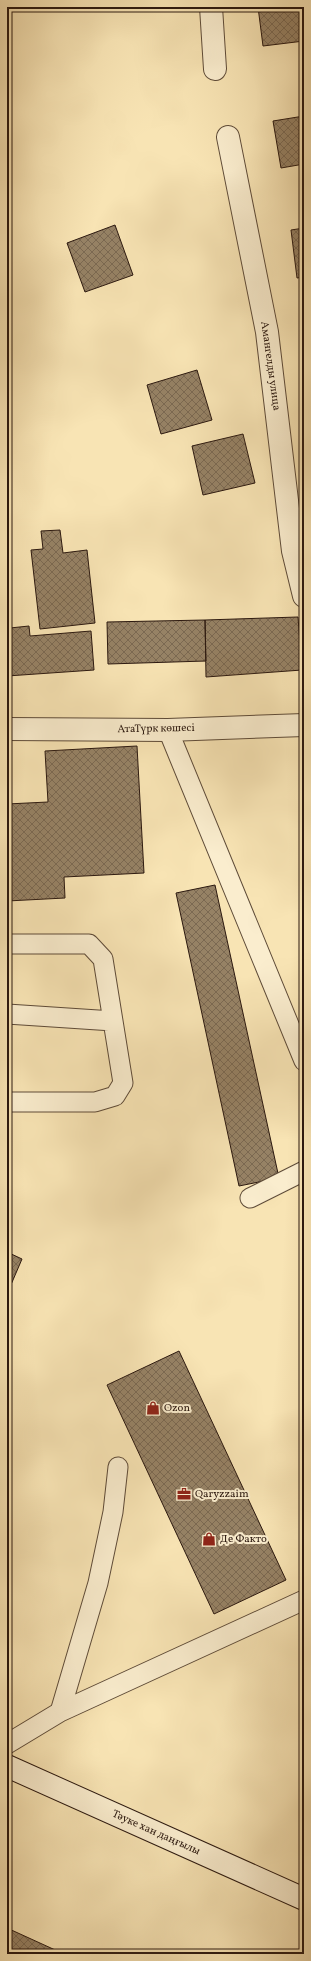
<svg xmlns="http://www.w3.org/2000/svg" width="311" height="1961" viewBox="0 0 311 1961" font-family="Vollkorn,serif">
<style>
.building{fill:url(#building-cross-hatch);stroke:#2b180f}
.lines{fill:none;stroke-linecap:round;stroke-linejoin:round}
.lane-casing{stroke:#5e4b38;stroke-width:21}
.street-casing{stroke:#5e4b38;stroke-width:24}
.secondary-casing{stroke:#2b180f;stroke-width:24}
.lane{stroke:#faedce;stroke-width:19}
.street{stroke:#faedce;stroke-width:22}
.secondary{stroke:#faedce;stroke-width:22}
.labels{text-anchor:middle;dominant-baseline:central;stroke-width:4;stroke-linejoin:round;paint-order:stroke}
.street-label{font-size:11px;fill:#2b180f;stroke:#faedce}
.poi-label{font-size:11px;fill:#2b180f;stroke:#faedce;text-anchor:start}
</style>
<defs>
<pattern id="building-cross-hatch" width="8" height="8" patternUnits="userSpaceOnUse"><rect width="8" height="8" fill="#968265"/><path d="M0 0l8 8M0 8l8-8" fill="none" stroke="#7b6952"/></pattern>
</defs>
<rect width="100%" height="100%" fill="#f8e4b4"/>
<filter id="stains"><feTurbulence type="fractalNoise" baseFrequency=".005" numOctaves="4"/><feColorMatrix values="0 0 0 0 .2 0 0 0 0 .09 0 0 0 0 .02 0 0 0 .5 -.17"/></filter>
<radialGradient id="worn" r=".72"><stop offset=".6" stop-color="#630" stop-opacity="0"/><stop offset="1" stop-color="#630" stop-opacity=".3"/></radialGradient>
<!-- building -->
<path class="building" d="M258 7H304V41L263 46Z
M304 116V164L281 168 273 121Z
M115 225 133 275 85 292 67 243Z
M304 228V277L297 278 291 230Z
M197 370 212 420 161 434 147 385Z
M243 434 255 483 203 495 192 446Z
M60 530 63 553 87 550 95 623 40 629 31 550 43 549 41 531Z
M7 595 10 628 29 626 30 636 91 631 94 670 7 676Z
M298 617 302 670 206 677 205 620Z
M205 620 206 661 108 664 107 622Z
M137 746 144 873 64 877 65 898 7 901V804L48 802 45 751Z
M215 885 279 1178 239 1186 176 893Z
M7 1252 22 1259 7 1294Z
M179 1351 286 1580 214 1614 107 1385Z
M7 1928 64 1954H7Z"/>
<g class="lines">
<!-- lane casing -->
<g class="lane-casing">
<path id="lane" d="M168 730 304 1061
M7 944H89L103 959 123 1083 115 1096 95 1102H7
M7 1014 113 1021
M250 1198 304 1171
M60 1712 98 1583 113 1512 118 1467
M7 1744 60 1712 304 1600"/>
</g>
<!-- street casing -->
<g class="street-casing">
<path id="street" d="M211 7 215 69
M228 137 267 332 293 551 304 596
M7 729 168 730 304 725"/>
</g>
<!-- secondary casing -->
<g class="secondary-casing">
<path id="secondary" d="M7 1766 304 1899"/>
</g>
<!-- lane -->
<use href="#lane" class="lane"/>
<!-- street -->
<use href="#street" class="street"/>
<!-- secondary -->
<use href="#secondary" class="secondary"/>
</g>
<!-- icons -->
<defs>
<g id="shop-bare" transform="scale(1.08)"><path d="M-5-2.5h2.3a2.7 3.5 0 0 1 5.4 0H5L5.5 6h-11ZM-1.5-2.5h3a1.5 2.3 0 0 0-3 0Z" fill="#8f2418" stroke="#faedce" stroke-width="2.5" paint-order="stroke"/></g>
<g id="office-bare" transform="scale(1.08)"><path d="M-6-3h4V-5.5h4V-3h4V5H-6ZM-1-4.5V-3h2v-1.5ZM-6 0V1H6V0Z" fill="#8f2418" stroke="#faedce" stroke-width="2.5" paint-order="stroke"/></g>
</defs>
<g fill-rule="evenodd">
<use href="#shop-bare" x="153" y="1408"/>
<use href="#office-bare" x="184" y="1494"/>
<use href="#shop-bare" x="209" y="1539"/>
</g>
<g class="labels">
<!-- street labels -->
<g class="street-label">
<text transform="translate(270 366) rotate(82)">Амангелды улица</text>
<text transform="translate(156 729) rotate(-1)">АтаТүрк көшесі</text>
<text transform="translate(156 1833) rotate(24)">Тәуке хан даңғылы</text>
</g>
<!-- poi labels -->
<g class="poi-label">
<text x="164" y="1408">Ozon</text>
<text x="195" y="1494">Qaryzzaim</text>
<text x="220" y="1539">Де Факто</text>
</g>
</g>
<!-- margin -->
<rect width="311" height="1961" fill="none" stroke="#f8e4b4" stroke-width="24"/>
<rect x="8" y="8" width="295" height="1945" fill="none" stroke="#2b180f" stroke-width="2"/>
<rect x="12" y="12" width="287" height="1937" fill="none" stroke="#2b180f"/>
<rect width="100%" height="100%" filter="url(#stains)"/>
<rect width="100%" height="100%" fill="url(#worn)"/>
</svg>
